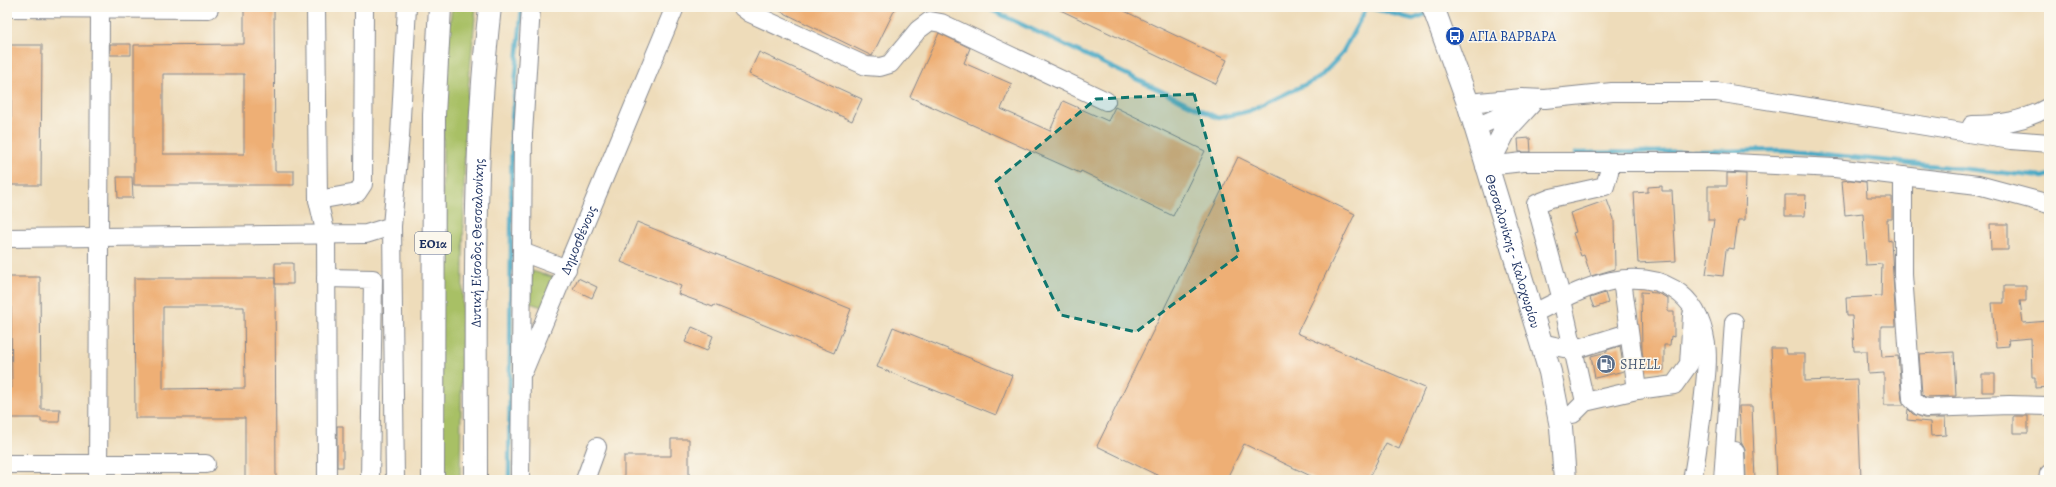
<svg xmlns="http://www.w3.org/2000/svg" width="2056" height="487" viewBox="0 0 2056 487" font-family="Alegreya,serif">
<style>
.green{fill:#a8c065;stroke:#627862}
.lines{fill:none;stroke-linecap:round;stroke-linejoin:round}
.stream{stroke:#46a8c5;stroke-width:4.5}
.building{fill:#eeaf74;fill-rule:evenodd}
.minor-casing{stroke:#84868c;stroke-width:20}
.major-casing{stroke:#84868c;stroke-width:24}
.highway-casing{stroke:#84868c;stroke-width:24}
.minor{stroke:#fff;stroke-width:18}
.major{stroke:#fff;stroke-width:22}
.highway{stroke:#fff;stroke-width:22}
.marked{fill:#0f766e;fill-opacity:0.2;stroke:#0f766e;stroke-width:3;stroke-dasharray:8 5;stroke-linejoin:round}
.labels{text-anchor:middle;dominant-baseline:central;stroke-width:3;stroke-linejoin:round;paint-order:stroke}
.shield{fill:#fbf7ec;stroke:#5e6b89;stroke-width:1}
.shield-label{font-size:13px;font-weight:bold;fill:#1b2f5e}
.transit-label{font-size:14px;fill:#164399;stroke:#fbf7ec;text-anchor:start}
.street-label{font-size:14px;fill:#1b2f5e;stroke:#fbf7ec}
.service-label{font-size:14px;fill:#4e5e75;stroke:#fbf7ec;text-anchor:start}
</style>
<rect width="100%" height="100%" fill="#fbf7ec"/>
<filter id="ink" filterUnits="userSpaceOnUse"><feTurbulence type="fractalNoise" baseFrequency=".025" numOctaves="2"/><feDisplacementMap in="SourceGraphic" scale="8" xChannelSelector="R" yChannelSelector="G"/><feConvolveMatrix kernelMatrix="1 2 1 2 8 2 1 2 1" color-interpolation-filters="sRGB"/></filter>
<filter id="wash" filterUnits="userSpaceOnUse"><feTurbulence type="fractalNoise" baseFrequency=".012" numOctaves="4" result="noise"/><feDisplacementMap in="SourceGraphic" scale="16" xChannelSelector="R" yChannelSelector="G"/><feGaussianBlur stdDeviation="0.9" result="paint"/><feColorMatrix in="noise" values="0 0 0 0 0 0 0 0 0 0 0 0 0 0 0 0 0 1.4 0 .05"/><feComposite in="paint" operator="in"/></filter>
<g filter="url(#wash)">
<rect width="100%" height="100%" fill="#eedcba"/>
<!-- green -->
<path class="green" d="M452 7H476L465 122 460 480H439L444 67Z
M532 271 556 278 545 308 530 303Z"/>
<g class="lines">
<!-- stream -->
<path class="stream" d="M985 7 1218 118 1249 111 1319 78 1341 55 1367 7
M1367 7 1413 19 1429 13
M1576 153 1784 150 2043 177 2049 175
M509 480 512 120 522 7"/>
</g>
<g id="blocks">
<!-- building -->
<path class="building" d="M244 7H274L275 171H294V185H134V45L244 44ZM163 74H244V154H163Z
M772 7H896L872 56Z
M1054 7H1116L1227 60 1216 84Z
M939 33 970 48 964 63 1012 84 1001 109 1050 131 1063 101 1108 121 1115 107 1205 151 1173 216 1081 171 1080 173 910 97Z
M110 44H131V55H110Z
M7 45H42L41 185H7V155H11V75H7Z
M759 52 862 99 852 121 749 74Z
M1530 138 1531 152H1519L1518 139Z
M1238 157 1355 214 1297 333 1425 388 1399 449 1386 443 1368 480H1319L1244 444 1226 480H1167L1097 446Z
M1727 173 1746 174 1745 220H1738L1734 249 1729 248 1728 250H1726L1723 276 1706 274 1714 220H1708V186H1727Z
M117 177H132L133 198H118Z
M1850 180 1866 182 1867 197H1892V219H1887L1888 241 1891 240 1896 326H1881V344L1882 357 1898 356 1902 400 1904 405H1884V373L1868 374 1867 351H1854L1852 316H1847L1846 298 1881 296 1882 264 1866 265 1863 213 1845 215 1842 181Z
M1662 186V191H1672L1676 261 1638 263 1634 193 1648 192V187Z
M1785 195H1806L1805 216H1785Z
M1607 200 1614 219 1615 269 1591 276 1584 255 1581 256 1573 233 1576 232 1570 213Z
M637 222 851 309 834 353 714 305 713 307 678 294 681 286 621 262Z
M1990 224H2008V250H1991Z
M275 263H293V284H275Z
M7 277H40L41 409H60L59 422H41V418H7V388H12L11 307H7Z
M134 278H275L276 480H245V418H135ZM163 307H244L245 388 163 389Z
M578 278 597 287 592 298 573 289Z
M2004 286H2026V301H2020L2023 323 2049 321V387L2035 388V377H2032L2031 338 2008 340 2009 346 1996 347 1992 303H2004Z
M1641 292 1657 293 1668 298V312H1674V337L1671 336 1670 345H1664V370H1645L1642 351Z
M1605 293 1608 303 1594 308 1590 298Z
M692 327 713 336 707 351 685 342Z
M893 327 1012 375 996 415 877 367Z
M1620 346 1624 371 1595 378 1591 356 1607 352V350Z
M1771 348H1785L1786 354H1805V381L1857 379 1861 480H1777Z
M1954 352 1956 396 1925 397 1922 394 1919 354Z
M1982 374H1995V392H1982Z
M1739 406H1752L1755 480H1746L1745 450 1741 442Z
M1908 409 1913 414 1924 418H1945L1946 435 1931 436 1930 422 1907 420Z
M2013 416H2028V433H2013Z
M337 426H343V467H337Z
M671 439H689V480H624V456H671Z"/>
</g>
</g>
<g filter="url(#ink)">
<use href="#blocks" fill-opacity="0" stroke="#84868c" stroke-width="1"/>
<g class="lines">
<!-- minor casing -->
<g class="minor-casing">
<g id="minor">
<path d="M316 7 318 200 326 235 327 480"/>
<path d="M742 7 750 13 866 66 880 67 890 64 918 30 930 21 941 23 1106 101"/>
<path d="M7 8 209 9"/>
<path d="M1468 103 1522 98 1545 99 1612 92H1717L2011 140 2049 143"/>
<path d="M1972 125C2000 125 2024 121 2049 107"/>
<path d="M1474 128 1526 105"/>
<path d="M1487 166 1523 162H1713L1835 168 1978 185 2049 204"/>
<path d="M1903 176V275L1912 399 1920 406 1927 408 2009 405 2049 406"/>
<path d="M318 200 357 193 363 184 364 7"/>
<path d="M392 226 395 480"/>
<path d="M7 238 366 234 392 226 400 136 407 7"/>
<path d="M522 252 567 269"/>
<path d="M326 278 373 279 370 480"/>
<path d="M1622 280 1637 390"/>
<path d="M1532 314C1557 302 1583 287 1611 281 1660 272 1698 291 1706 344 1709 364 1704 391 1702 411 1699 434 1697 457 1692 480"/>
<path d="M1541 343 1573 350 1628 333"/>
<path id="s1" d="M524 370 675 7"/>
<path d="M1585 402 1562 300 1536 204 1551 198 1605 186 1609 172V162"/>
<path d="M1573 414 1585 402 1637 390 1674 385 1689 364 1692 315"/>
<path d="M1735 451 1736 480"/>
<path d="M7 464H206"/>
<path d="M98 480 100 7"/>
<path d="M520 480 523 134 531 7"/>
<path d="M585 480 597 447"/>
<path d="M1723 480 1734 322"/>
<path d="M2048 480 2049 474"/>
</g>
</g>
<!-- major casing -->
<g class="major-casing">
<g id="major">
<path id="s2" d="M1433 7 1468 103 1550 372 1561 427 1565 480"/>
<path d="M1487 166 1506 129 1530 103"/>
</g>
</g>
<!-- highway casing -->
<g class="highway-casing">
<g id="highway">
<path d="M433 480 434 115 440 7"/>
<path id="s3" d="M476 480C476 322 472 164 490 7"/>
</g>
</g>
<!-- minor -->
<use href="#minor" class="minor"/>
<!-- major -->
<use href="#major" class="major"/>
<!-- highway -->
<use href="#highway" class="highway"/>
</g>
</g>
<!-- marked area -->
<path class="marked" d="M1194 94 1239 255 1136 332 1061 315 996 181 1096 99Z"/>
<!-- icons -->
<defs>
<g id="bus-disc" transform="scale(1)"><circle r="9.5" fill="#1a4fb4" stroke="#fbf7ec"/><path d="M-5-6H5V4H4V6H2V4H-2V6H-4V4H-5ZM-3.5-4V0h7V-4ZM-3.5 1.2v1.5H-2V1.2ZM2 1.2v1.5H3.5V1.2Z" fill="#fff"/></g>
<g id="fuel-disc" transform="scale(1)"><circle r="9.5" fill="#5c6f8a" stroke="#fbf7ec"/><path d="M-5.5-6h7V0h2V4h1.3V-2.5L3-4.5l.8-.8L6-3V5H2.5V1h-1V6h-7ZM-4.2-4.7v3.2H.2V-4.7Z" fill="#fff"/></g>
</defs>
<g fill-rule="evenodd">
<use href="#bus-disc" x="1455" y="36"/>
<use href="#fuel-disc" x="1606" y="364"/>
</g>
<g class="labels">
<!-- shield labels -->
<rect class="shield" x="415" y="232" width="36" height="22" rx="3"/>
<g class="shield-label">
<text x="433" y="243">ΕΟ1α</text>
</g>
<!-- transit labels -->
<g class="transit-label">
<text x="1469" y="36">ΑΓΙΑ ΒΑΡΒΑΡΑ</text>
</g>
<!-- street labels -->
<g class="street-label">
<text stroke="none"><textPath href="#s1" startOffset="141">Δημοσθένους</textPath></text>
<text stroke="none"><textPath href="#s3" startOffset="237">Δυτική Είσοδος Θεσσαλονίκης</textPath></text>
<text stroke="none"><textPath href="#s2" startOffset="257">Θεσσαλονίκης - Καλοχωρίου</textPath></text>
</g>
<!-- service labels -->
<g class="service-label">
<text x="1620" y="364">SHELL</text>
</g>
</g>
<!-- margin -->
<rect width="2056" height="487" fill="none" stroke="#fbf7ec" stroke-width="24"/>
</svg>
